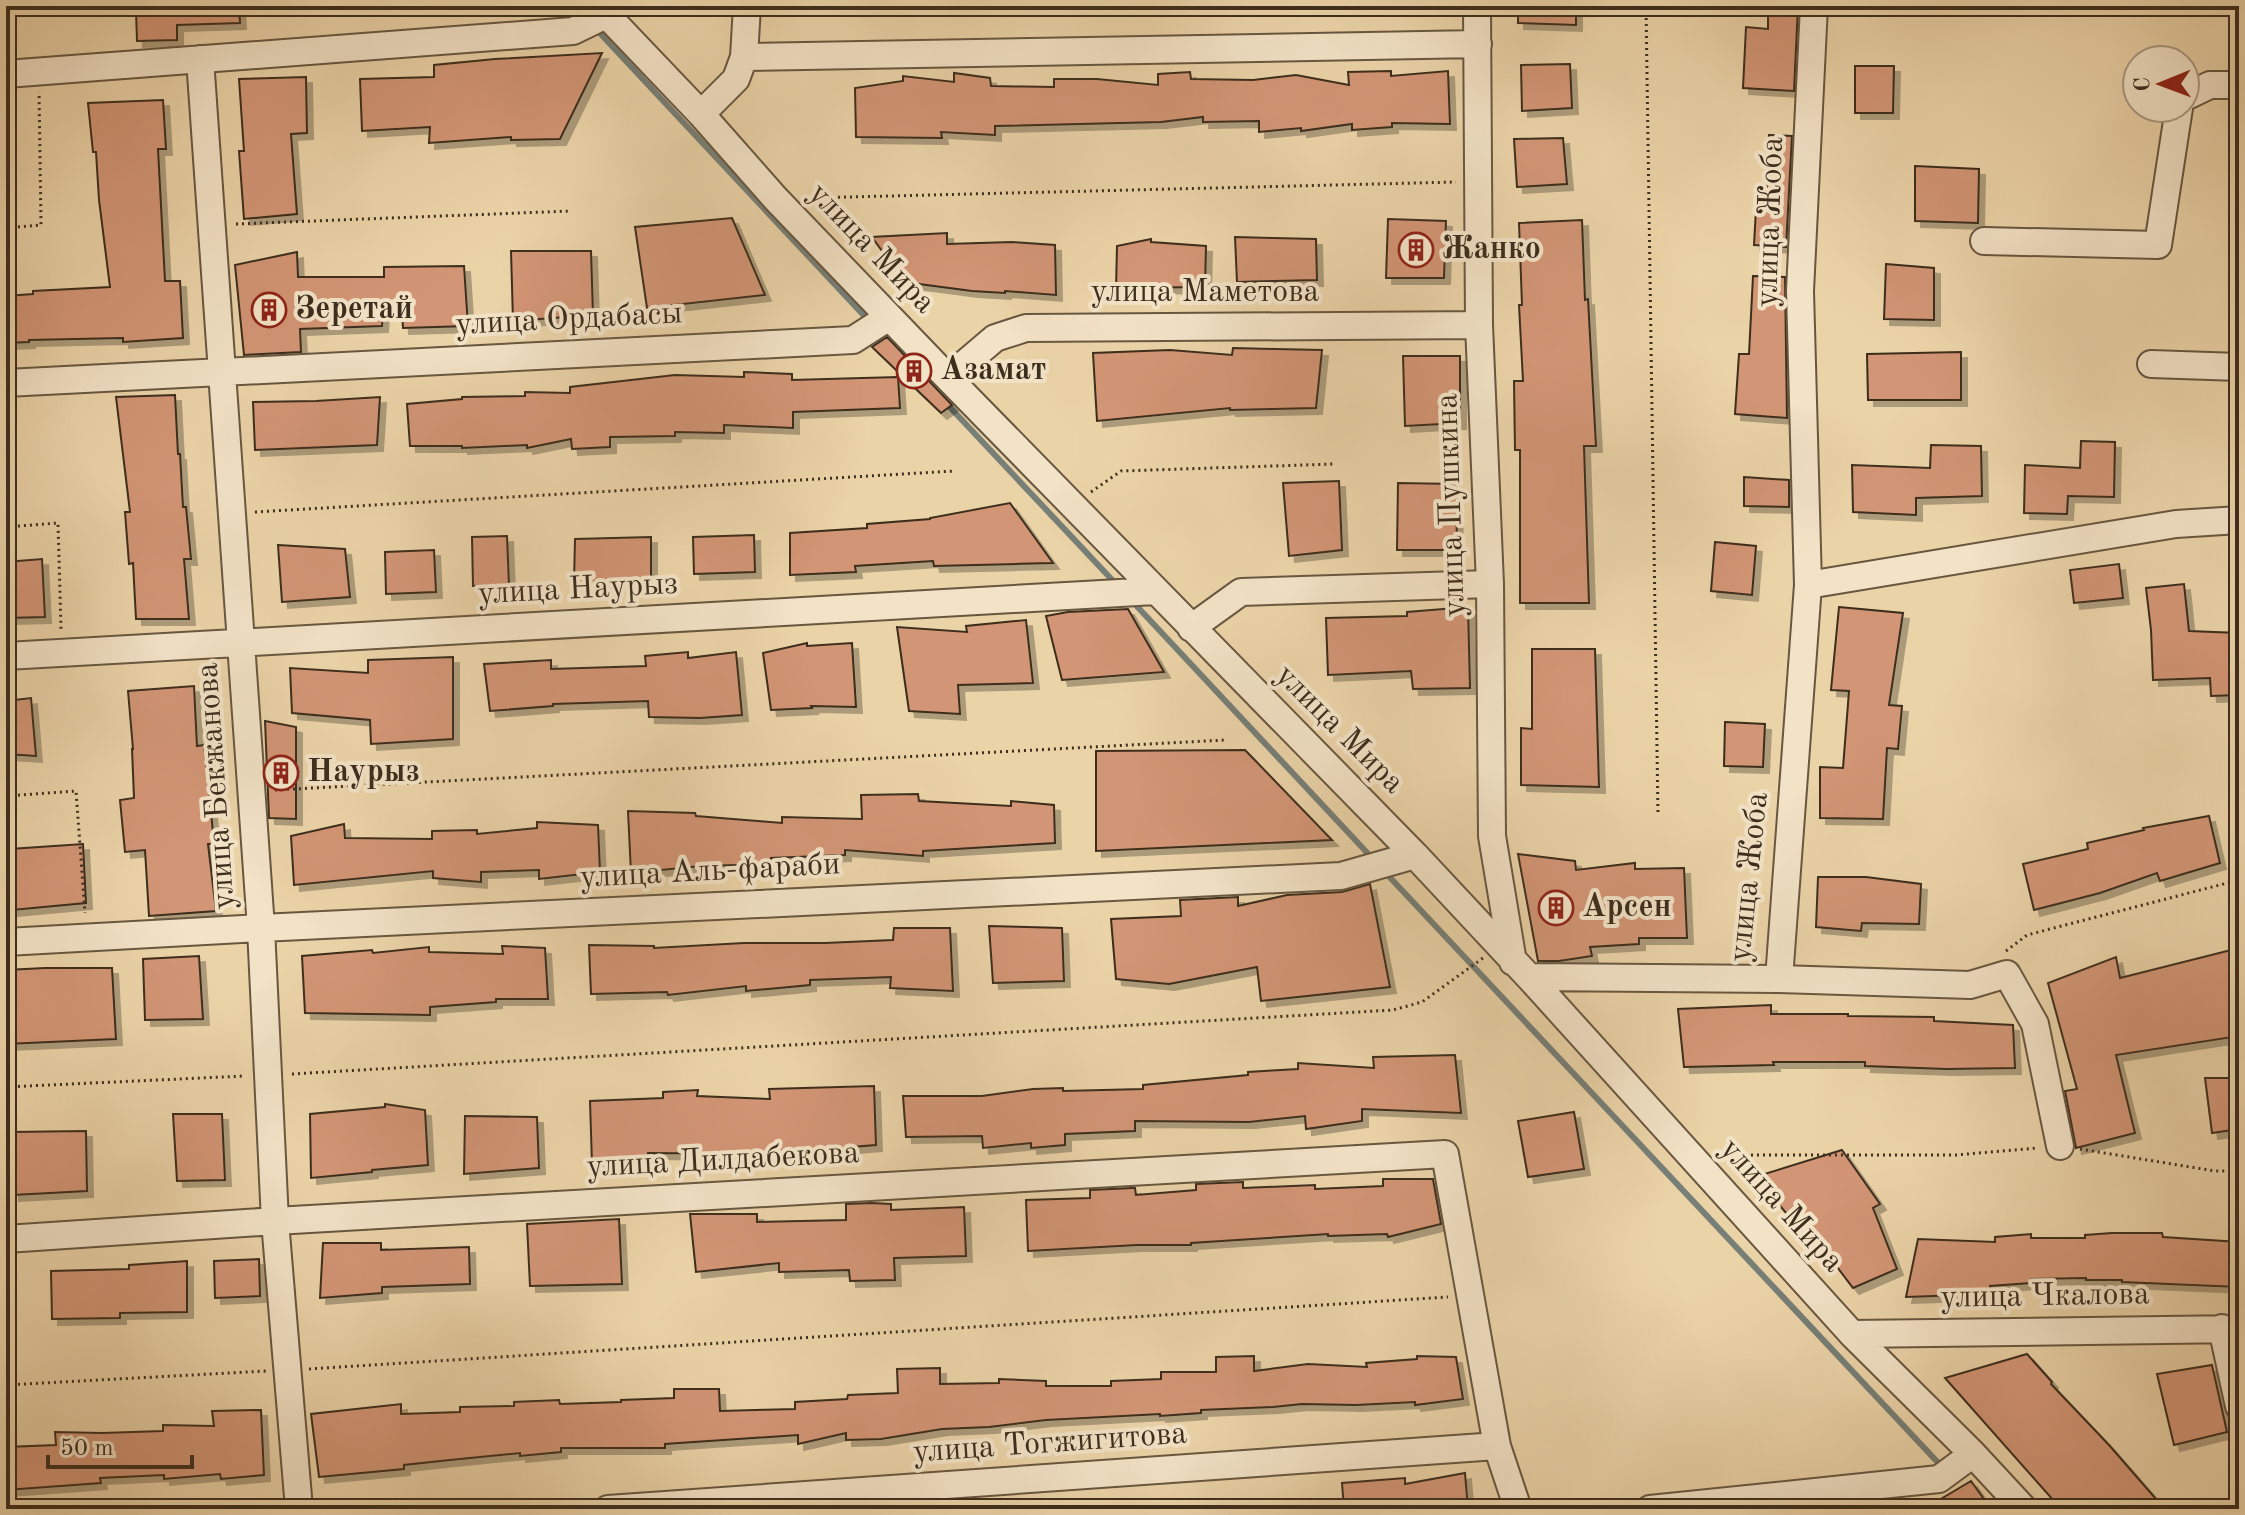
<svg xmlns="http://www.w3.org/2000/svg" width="2245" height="1515" viewBox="0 0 2245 1515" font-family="'Old Standard TT',serif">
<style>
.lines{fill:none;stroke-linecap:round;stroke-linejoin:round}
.stream{stroke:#777f77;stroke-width:6}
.building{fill:#d29575;stroke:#3d2e1e;stroke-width:2;filter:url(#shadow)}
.minor-casing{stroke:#685740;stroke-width:30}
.path{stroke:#3d2e1e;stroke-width:3;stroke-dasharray:2 4;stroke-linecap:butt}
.minor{stroke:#f2e2c6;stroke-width:26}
.labels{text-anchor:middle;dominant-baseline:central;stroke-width:8;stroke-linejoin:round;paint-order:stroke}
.street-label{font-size:32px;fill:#3d2e1e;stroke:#f2e2c6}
.poi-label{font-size:32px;font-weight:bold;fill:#3d2e1e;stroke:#f2e2c6;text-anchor:start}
</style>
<defs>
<filter id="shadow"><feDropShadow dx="6" dy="6" stdDeviation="0" flood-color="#0004"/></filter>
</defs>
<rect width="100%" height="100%" fill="#ebd3a8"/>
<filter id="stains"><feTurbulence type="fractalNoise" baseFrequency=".0025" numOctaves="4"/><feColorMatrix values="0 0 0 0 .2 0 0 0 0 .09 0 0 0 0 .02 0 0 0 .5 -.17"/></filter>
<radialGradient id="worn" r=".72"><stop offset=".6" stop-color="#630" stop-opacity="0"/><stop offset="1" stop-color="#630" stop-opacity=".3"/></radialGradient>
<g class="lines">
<!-- stream -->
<path class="stream" d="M574 6 586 18
M596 29 870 322
M946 403 1116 584
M1132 601 1373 859
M1383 870 1944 1469"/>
</g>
<!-- building -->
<path class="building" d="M189 6H239L240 23 177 25V40L137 41 136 11 189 9Z
M1518 6H1576V25L1518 23Z
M1768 6H1798L1794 91 1743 88 1746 27 1768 29Z
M602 53 560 139 511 140V137L429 143 430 127 362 131 360 79 434 77V65L495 59Z
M1570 64 1572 108 1522 111 1521 65Z
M1855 66H1894L1893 113H1855Z
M1391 71V76L1448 71 1450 124 1392 123V127L1352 130V124L1301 131V128L1259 132V121L1203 122V117L1161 122 995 126V135L941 132 942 138 856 137 855 88 903 81V76L954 82V73L990 78 991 86 1054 87V79H1097L1158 85V74L1190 72 1191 79 1253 80 1296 75 1349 85 1348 72Z
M306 77 307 133 291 134 297 214 244 219 239 151H244L239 79Z
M163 100 166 149H158L165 281H180L183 338 123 342V338L29 340V342L6 343V296L33 294V291L110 287 99 200 96 152H93L88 103Z
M1769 135 1792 136 1786 247 1754 245 1756 209H1766Z
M1563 138 1567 184 1517 187 1514 139Z
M1915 166 1979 169 1978 223 1915 221Z
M732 218 765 295 647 308 635 227Z
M1388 219 1446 221 1444 278H1386Z
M1582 220 1585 300 1588 299 1596 446H1584L1589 603H1520V450H1515L1514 381H1523L1519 305H1522L1519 223Z
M947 233V244L1012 242 1055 245 1056 295 1005 291V293L972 291 904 282 872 237Z
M1235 237 1316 239 1317 280 1237 282Z
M1151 239V242L1206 246 1205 287 1116 288 1117 246Z
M511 251H591L593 315 513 321Z
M297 252 298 277H384V267L464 266 468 326 403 328 402 312H383L382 326 300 329 301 352 244 355 235 265Z
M1886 264 1934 268V320L1884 319Z
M1753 276 1785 277 1787 418 1735 414 1739 354H1749Z
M887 337 952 405 941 413 872 347Z
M1233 348 1322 350 1316 408 1230 410V408L1097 421 1093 353 1170 350 1232 355Z
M1961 352V400H1868L1867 354Z
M1403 356H1460V423L1405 426Z
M744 372 792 374V380L898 377 900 408 793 412V428L724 425V433L675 432V436L610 437V447L572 449 571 439 527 448V445L462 448V446H410L407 404 462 399V397L525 396V392L570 393V387L675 375 744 377Z
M175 395 178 454H180L183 507H186L191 559H184L189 619H136L133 563 129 564 125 512H130L116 397Z
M380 397 377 445 255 450 253 402 316 401Z
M2081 441 2115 442 2114 497 2068 496 2067 514 2024 513 2025 465 2080 468Z
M1931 445 1981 446 1982 496 1916 498V515L1853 512 1852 465 1930 468Z
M1744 477 1789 480V507L1744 506Z
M1339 481 1342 550 1289 556 1283 483Z
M1398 483 1456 484 1457 550H1397Z
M1010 503 1053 563 934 566 933 561 855 566 856 572 790 575V533L867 528V524L930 519V518Z
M754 535 755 572 694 574 693 537Z
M507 536 509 585 473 586 472 537Z
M651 537V578L574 583 575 539Z
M1715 542 1756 546 1752 595 1711 591Z
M278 545 345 549 350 597 282 602Z
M434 550 436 592 386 594 385 552Z
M42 559 45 617 6 618V562Z
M2119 564 2123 598 2074 603 2070 570Z
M2184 584 2189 631 2239 633V695L2211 696 2210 678 2153 680 2151 630 2146 588Z
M1468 607 1470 688 1413 689 1411 671 1328 675 1326 618 1407 616V612Z
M1839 607 1903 613 1889 705 1902 706 1898 749 1887 748 1883 819 1820 818V767L1843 768 1849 691 1831 690Z
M1128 609 1164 672 1062 680 1046 616 1068 612Z
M1026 620 1033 683 958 685 960 714 909 711 897 627 967 632 966 626Z
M807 643V646L852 643 856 707 811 706 812 708 771 710 763 653Z
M1532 649H1595L1599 787 1521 785V728L1532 729Z
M688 652V658L736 652 742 715 700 718 649 717 648 701 553 704V706L490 711 484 664 551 660V669L646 666 645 656Z
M453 657V739L371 744 370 720 292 713 290 668 368 673V660Z
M194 686 197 746 204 745 209 790 214 844H208L216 911 149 916 145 850 125 852 120 800 134 798 132 749H133L128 691Z
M31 698 36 756 6 754V701Z
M265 721 296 727V819L269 818Z
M1725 722 1765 724 1763 767 1724 766Z
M1245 750 1332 840 1096 851V751Z
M918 794 919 801 1011 806V801L1054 805 1055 843 923 851V856L845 850V855L771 858V864L701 866 631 873 628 811 695 813 696 816 782 823V817L862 819 861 795Z
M2209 816 2220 863 2160 881 2157 873 2100 893 2034 910 2023 864 2088 849 2087 843 2144 830 2143 828Z
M537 822 598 825 600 872 539 879V870L481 872V882L433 878V871L294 885 291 836 344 824 345 838 432 839V831L477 830V834L537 828Z
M83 844 86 903 12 910 10 849Z
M1518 854 1575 861 1576 870 1635 863V869L1684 868 1687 938H1639V944L1590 947 1592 956 1559 961H1538Z
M1818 877H1866L1921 884 1919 924 1862 923 1861 931 1816 927Z
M1370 884 1390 987 1261 1001 1257 967 1169 984 1116 979 1111 919 1181 916 1180 900 1238 897V906L1287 895 1342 892Z
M989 926 1062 928 1064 981 993 983Z
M894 928H950L953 991 890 988 891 977 810 980V985L746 991V986L668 995 667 992 591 994 589 945 654 946V948L744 943H825L893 940Z
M502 946 545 948 548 999H496V1002L430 1007V1015L305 1013 302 956 372 950 373 953 429 947V952L503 954Z
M2239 948V1036L2116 1055 2135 1133 2076 1148 2065 1091 2077 1089 2048 983 2116 957 2120 978Z
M199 956 203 1019 145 1020 143 959Z
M45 968H112L116 1039 6 1044V970Z
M1771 1005V1014H1848V1016L1934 1017V1021L2013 1025 2015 1068 1946 1069 1865 1066V1062H1773L1774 1065 1684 1067 1678 1009Z
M1455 1055 1461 1113 1362 1109V1121L1306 1129 1305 1116 1249 1122 1135 1121V1131L1065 1134V1145L1031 1148V1143L983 1148 982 1136 906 1137 903 1096H982L1033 1089 1063 1088V1091L1143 1089V1085L1248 1075V1072L1298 1069V1063L1374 1068 1373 1057Z
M2205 1078H2239V1129L2212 1133Z
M874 1086 876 1145 839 1148 840 1157 774 1158V1154L648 1153V1163L592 1164 590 1101 663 1098V1092L698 1090 697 1096 770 1099 769 1089Z
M385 1104 425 1110 428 1165 372 1170V1172L311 1178 310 1114 385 1107Z
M1574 1112 1584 1169 1528 1177 1518 1121Z
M173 1114H222L225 1180 177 1181Z
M465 1116 537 1117 539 1168 464 1174Z
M86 1131 87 1191 13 1195 10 1132Z
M1842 1150 1880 1204 1873 1208 1897 1269 1853 1288 1812 1234 1806 1236 1755 1177Z
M1383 1179H1433L1441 1224 1388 1237 1387 1234 1328 1236V1234L1191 1243V1245H1137L1028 1251 1026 1200 1090 1198V1190L1133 1188H1135L1136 1195 1196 1190V1184L1243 1182V1188L1315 1185V1189L1383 1186Z
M871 1203 891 1204V1210L964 1207 966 1256 894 1258 895 1280 850 1281 849 1270 779 1272V1263L696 1272 690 1214H757V1222L846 1220V1204Z
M619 1219 622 1284 530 1286 527 1224Z
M2112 1233H2162L2163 1237 2239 1242V1287L2122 1282V1280H2086V1278L2031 1279V1283L1990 1286 1991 1294 1906 1297 1918 1239 1995 1242V1237L2031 1234V1238H2085V1235Z
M323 1243H381V1250L469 1247 470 1284 382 1287V1293L320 1298Z
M259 1259 260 1296 215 1298 214 1261Z
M187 1261V1312L120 1313V1318L52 1319 51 1271 129 1269V1265Z
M2027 1354 2052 1382 2051 1384 2109 1445 2156 1499 2145 1509H2061L1945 1378Z
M1254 1356V1371L1308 1364 1367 1367 1366 1363 1417 1359V1356L1456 1357 1463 1399 1415 1405V1402L1356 1405 1302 1404 1273 1407 1201 1410V1413L1160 1416V1414L1046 1420 989 1427 942 1429 881 1439 846 1440V1433L798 1444V1435L665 1444V1448H561V1452L520 1456V1453L450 1460 404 1465V1469L319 1477 311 1414 401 1404V1414L460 1412V1407L514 1406V1402L559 1400 560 1404 621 1402V1400L674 1398V1389H719L720 1411 795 1409V1402L847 1399 848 1395 898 1393 897 1369 940 1368V1384L999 1383V1379L1046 1381V1386H1111V1381L1161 1379V1372H1216V1357Z
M2212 1365 2227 1432 2174 1445 2157 1374Z
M261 1410 264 1475 221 1479 220 1474 164 1479V1475L100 1478 101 1483 6 1490V1447L56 1445 55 1432 102 1433 163 1431V1425L214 1426 212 1411Z
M1465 1473 1468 1509H1344L1342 1483 1405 1478V1484Z
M1971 1481 1991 1509H1924Z"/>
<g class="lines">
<!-- minor casing -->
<g class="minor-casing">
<path id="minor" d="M598 6 701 114 776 199 948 378 1415 855 1529 977 1852 1334 1973 1454 2024 1509
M1477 6 1479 325 1490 584 1492 836 1513 962
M744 57 1478 44
M200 59 261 928 275 1221 299 1509
M6 74 573 31 606 15
M2185 97 2210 85H2239
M701 114 736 79 744 57 747 6
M1984 241 2158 245 2179 108
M2151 364 2239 367
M948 378 995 338 1026 328 1479 325
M6 383 853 340 889 317
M1808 585 2176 524 2239 520
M1191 628 1241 592 1490 584
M6 656 1155 591
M6 942 261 928 1341 876 1415 855
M1529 977 1779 979 1808 585 1800 291 1814 6
M1779 979 1970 985 2007 974 2035 1024 2060 1146
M6 1239 275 1221 1445 1154 1497 1446 1518 1509
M2222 1328 2239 1406
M1852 1334 2239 1329
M608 1509 1497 1446
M1650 1509 1939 1479 1973 1454"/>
</g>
<!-- path -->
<path class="path" d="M1646 6 1658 816
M808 198 1456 182
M236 224 571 211
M6 228 41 225 39 92
M1091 492 1121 471 1334 464
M255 512 954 471
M6 527 58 523 61 629
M275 790 1225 740
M6 796 76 791 85 913
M2006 951 2027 935 2239 880
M292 1074 1393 1010 1422 1002 1483 958
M6 1087 244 1076
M2080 1149 2215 1171H2239
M1721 1155H1956L2037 1148
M309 1369 1448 1297
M6 1385 266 1371"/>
<!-- minor -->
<use href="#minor" class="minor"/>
</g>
<!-- icons -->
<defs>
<g id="building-ring" transform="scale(1.8)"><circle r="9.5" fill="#f2e2c6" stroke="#8f2418" stroke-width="1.5"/><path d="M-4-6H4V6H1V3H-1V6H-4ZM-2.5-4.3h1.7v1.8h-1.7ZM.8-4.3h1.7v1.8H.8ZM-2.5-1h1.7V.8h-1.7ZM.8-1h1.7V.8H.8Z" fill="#8f2418"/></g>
</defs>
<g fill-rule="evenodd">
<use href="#building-ring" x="1416" y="250"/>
<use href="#building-ring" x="269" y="310"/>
<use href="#building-ring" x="914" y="371"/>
<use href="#building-ring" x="281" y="773"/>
<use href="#building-ring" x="1556" y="908"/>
</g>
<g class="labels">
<!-- street labels -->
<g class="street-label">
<text transform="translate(1771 222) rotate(-88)">улица Жоба</text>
<text transform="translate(871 249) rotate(46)">улица Мира</text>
<text x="1205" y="293">улица Маметова</text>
<text transform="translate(569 320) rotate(-3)">улица Ордабасы</text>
<text transform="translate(1452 505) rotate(-92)">улица Пушкина</text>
<text transform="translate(578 590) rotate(-3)">улица Наурыз</text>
<text transform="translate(1339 730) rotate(45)">улица Мира</text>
<text transform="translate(217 786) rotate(-94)">улица Бекжанова</text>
<text transform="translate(710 872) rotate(-3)">улица Аль-фараби</text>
<text transform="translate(1750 877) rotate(-84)">улица Жоба</text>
<text transform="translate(723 1161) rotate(-3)">улица Дилдабекова</text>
<text transform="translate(1781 1206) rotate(48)">улица Мира</text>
<text transform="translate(2045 1297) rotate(-1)">улица Чкалова</text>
<text transform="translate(1050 1444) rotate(-4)">улица Тогжигитова</text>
</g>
<!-- poi labels -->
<g class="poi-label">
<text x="1442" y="250">Жанко</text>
<text x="295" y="310">Зеретай</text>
<text x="940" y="371">Азамат</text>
<text x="307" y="773">Наурыз</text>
<text x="1582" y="908">Арсен</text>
</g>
</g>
<!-- margin -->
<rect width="2245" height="1515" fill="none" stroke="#ebd3a8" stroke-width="32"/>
<rect x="8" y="8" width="2229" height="1499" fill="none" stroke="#3d2e1e" stroke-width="4"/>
<rect x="16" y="16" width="2213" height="1483" fill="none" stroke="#3d2e1e" stroke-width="2"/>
<!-- north arrow -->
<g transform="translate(2161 84) rotate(269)"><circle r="38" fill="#f2e2c6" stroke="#aa9a83" stroke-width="2"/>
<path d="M0-6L14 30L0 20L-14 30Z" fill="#8f2418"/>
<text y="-12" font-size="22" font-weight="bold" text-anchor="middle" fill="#3d2e1e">С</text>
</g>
<!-- scale -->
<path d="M48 1455v12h144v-12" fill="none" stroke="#3d2e1e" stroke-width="4"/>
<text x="60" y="1455" font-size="24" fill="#3d2e1e" stroke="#f2e2c6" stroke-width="6" paint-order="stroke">50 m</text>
<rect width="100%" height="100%" filter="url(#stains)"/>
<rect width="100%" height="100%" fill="url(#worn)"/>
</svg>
